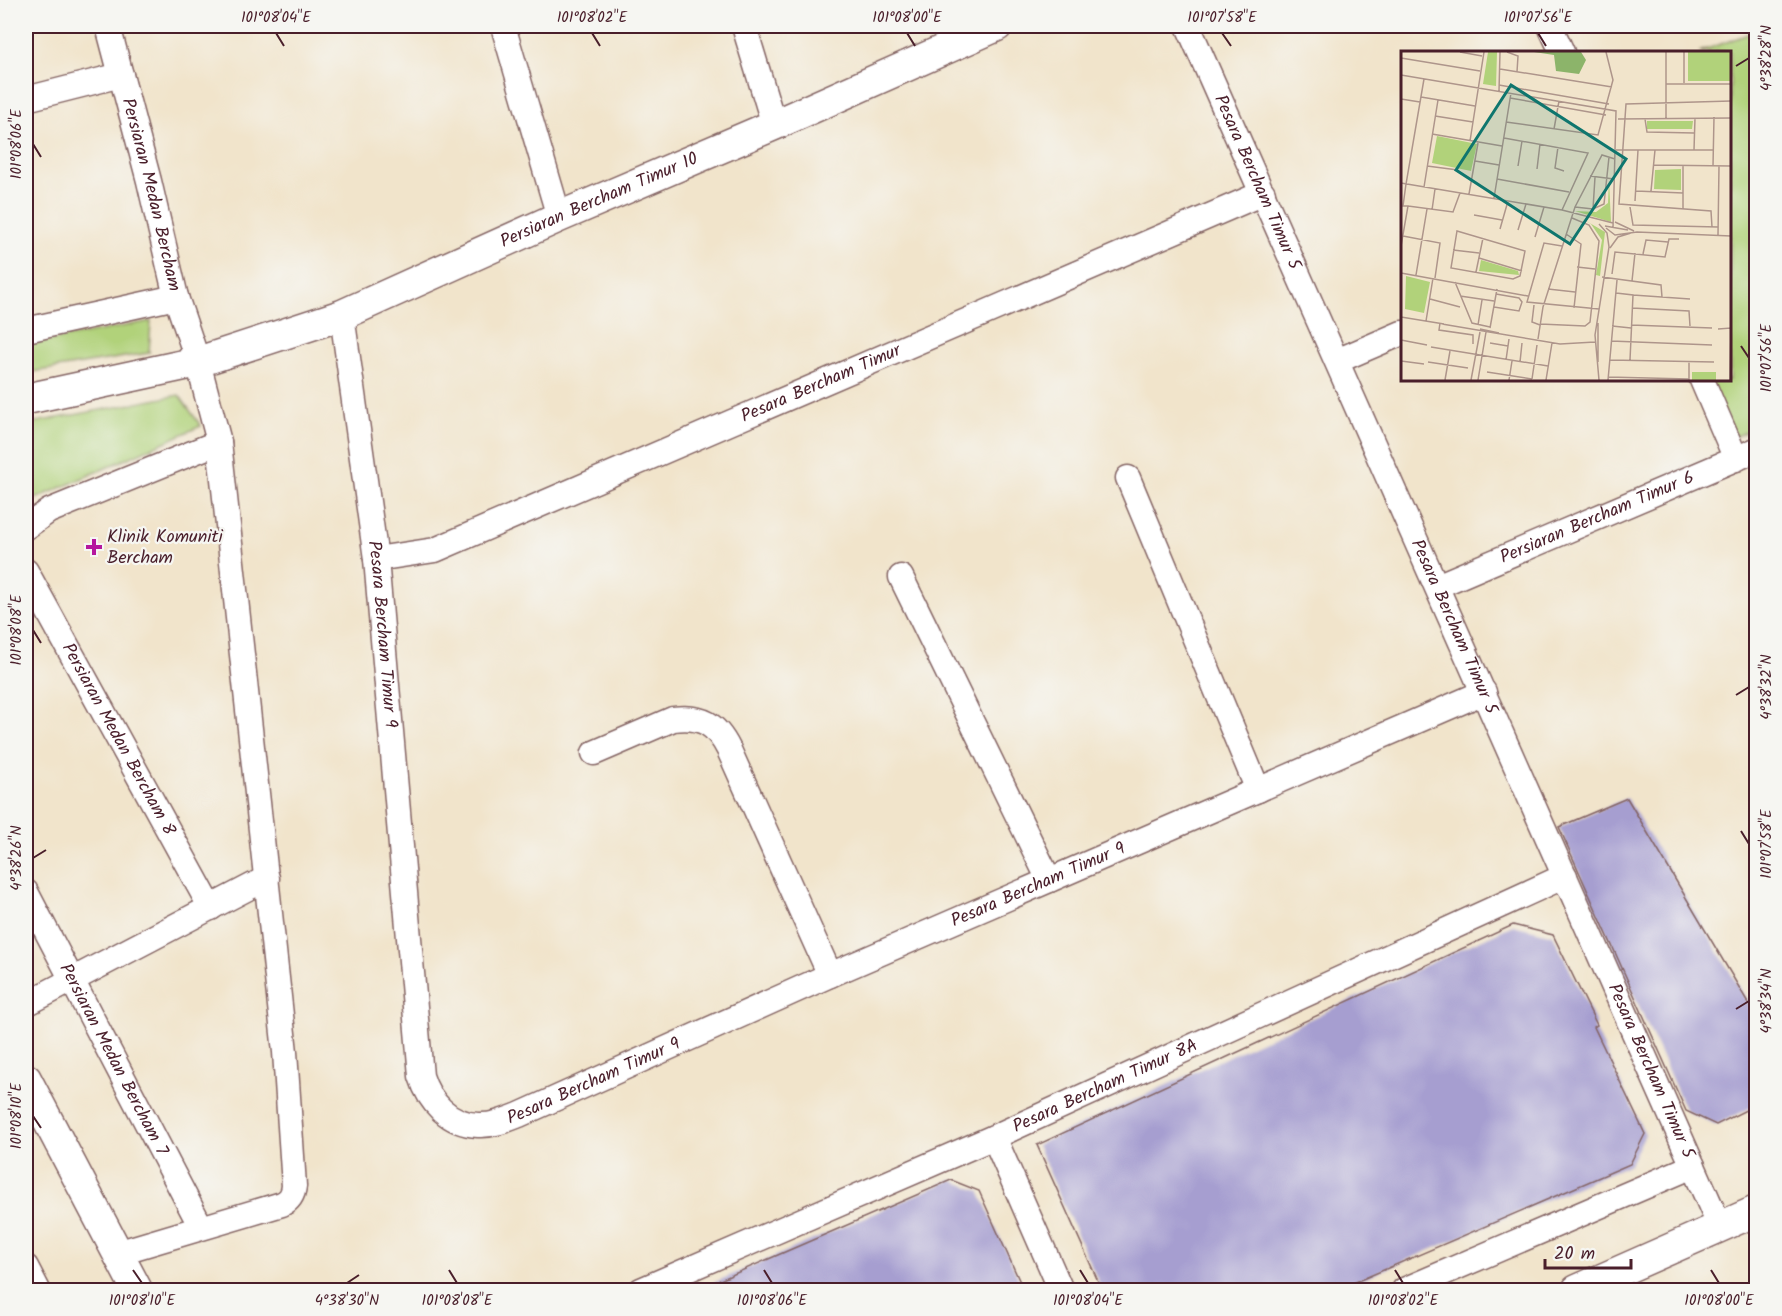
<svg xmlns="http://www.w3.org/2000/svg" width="1782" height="1316" viewBox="0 0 1782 1316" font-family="Kalam,sans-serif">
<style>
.green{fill:#b1d27a;stroke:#7e7852;stroke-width:1.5}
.building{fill:#a69ed0}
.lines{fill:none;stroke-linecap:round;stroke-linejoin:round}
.minor-casing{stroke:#846463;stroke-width:27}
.tertiary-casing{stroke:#846463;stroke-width:33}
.minor{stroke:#fff;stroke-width:24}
.tertiary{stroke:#fff;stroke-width:30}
.ticks{fill:none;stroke:#4a1f2b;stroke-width:2}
.poi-dot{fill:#b5179e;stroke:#f6f6f2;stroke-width:2}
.labels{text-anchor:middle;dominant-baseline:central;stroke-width:4.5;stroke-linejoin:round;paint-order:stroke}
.street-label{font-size:18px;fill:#4a1f2b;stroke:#f6f6f2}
.poi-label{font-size:18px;fill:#4a1f2b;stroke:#f6f6f2;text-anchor:start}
.inset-road{fill:none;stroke:#ae958b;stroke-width:1.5}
.view{fill:#0f766e;fill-opacity:0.15;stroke:#0f766e;stroke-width:3}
.inset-edge{fill:none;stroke:#4a1f2b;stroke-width:3}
.neatline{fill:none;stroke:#4a1f2b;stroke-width:2}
.ticks-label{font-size:15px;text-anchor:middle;fill:#4a1f2b}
</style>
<rect width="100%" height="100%" fill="#f6f6f2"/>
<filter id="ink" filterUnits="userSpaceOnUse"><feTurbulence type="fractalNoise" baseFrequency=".0167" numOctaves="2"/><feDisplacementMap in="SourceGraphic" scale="12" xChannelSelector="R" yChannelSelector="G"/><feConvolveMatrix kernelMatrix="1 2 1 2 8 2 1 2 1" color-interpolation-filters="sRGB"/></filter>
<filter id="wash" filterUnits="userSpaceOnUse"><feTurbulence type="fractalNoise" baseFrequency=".008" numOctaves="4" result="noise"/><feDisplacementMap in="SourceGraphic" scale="24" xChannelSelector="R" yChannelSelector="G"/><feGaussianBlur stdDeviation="1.35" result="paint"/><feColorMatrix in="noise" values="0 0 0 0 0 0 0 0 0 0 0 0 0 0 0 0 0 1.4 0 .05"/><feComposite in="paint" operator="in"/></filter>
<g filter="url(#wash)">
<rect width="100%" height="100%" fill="#f1e4cb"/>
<!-- green -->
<path class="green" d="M1756 31V428L1729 439 1708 380H1730V52H1699Z
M151 321 149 353 26 373V345Z
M179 395 201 426 26 503V424Z"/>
<g id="blocks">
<!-- building -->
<path class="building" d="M1627 798 1756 1016V1105L1716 1125 1686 1111 1559 827Z
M1513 925 1553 935 1597 1025 1594 1027 1645 1134 1630 1164 1337 1290H1102L1037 1145Z
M951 1180 979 1191 1020 1282 1000 1290H697Z"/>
</g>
</g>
<g filter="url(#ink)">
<use href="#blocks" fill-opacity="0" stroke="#846463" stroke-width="1.5"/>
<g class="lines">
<!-- minor casing -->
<g class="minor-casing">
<g id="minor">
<path id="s1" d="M108 26 149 181 176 297 198 362 219 442 285 1052 294 1186C293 1195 290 1200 282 1204L117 1253"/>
<path d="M503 26 559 217"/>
<path d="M744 26 774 125"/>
<path id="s2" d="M1188 26 1720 1227"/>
<path d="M1550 26 1562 52"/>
<path d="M26 99 121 75"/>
<path id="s3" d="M342 315 376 559 421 1076C429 1102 449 1124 478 1125 492 1126 506 1120 519 1115L830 975 1484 692"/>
<path d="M26 330 176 297"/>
<path d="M1337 361 1402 333"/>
<path d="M1702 380 1736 459"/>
<path d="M1128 478 1258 790"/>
<path d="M26 527 49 511 219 442"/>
<path id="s4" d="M376 559 435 550 1263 193"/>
<path id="s5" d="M26 571 211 908"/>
<path d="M901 577 1049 880"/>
<path id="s6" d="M1437 586 1756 450"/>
<path d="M594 753 673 719C702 715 716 724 729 750L830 975"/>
<path id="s7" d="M26 892 201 1227"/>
<path d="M26 1004 267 878"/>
<path d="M994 1137 1061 1290"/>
<path d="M26 1267 38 1290"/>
<path id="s8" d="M641 1290 994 1137 1565 876"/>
<path d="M1404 1290 1693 1166"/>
</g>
</g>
<!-- tertiary casing -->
<g class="tertiary-casing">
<g id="tertiary">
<path id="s9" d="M26 399 198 362 342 315 559 217 774 125 997 26"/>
<path d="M26 1079 137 1290"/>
<path d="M1577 1290 1756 1211"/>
</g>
</g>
<!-- minor -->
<use href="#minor" class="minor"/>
<!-- tertiary -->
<use href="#tertiary" class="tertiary"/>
</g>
</g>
<!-- ticks -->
<path class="ticks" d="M276 33 284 46M592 33 600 46M907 33 915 46M1222 33 1231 46M1538 33 1546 46M1736 66 1749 58M33 144 41 157M1741 346 1749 358M33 630 41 643M1736 695 1749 687M1741 831 1749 844M33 858 46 850M1736 1009 1749 1001M33 1116 41 1128M133 1270 142 1283M449 1270 457 1283M764 1270 772 1283M1080 1270 1088 1283M1395 1270 1403 1283M1711 1270 1719 1283M347 1283 359 1275"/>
<!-- markers -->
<path class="poi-dot" d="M91 538h6v6h6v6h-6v6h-6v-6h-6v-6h6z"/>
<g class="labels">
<!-- street labels -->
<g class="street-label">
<text stroke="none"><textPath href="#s2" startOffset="171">Pesara Bercham Timur 5</textPath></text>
<text stroke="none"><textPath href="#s1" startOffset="174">Persiaran Medan Bercham</textPath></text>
<text stroke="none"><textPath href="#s9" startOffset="609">Persiaran Bercham Timur 10</textPath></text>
<text stroke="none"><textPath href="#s4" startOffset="480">Pesara Bercham Timur</textPath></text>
<text stroke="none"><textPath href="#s6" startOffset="174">Persiaran Bercham Timur 6</textPath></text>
<text stroke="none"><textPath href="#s2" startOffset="657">Pesara Bercham Timur 5</textPath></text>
<text stroke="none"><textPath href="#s3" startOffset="322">Pesara Bercham Timur 9</textPath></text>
<text stroke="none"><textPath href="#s5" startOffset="192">Persiaran Medan Bercham 8</textPath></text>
<text stroke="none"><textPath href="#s3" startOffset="1456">Pesara Bercham Timur 9</textPath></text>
<text stroke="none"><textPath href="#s7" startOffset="189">Persiaran Medan Bercham 7</textPath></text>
<text stroke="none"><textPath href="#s2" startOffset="1143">Pesara Bercham Timur 5</textPath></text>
<text stroke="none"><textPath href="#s3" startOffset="970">Pesara Bercham Timur 9</textPath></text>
<text stroke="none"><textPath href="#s8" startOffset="507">Pesara Bercham Timur 8A</textPath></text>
</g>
<!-- poi labels -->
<g class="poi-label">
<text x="107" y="537">Klinik Komuniti<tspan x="107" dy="21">Bercham</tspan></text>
</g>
</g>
<!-- overview -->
<g transform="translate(1401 51)">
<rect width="330" height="330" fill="#f1e4cb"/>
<path d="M87 1H96L95 35 82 33ZM287 1H330V30H287ZM246 70H292L291 78H246ZM36 85 76 93 70 120 31 112ZM280 118V139L253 138 254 119ZM208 129 210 171 174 160 195 161 207 152ZM175 164 204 181 199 225 195 224 201 189 190 173ZM80 209 117 220 118 224 78 220ZM5 225 29 231 23 262 4 258ZM291 321H315V329H291Z" fill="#b1d27a"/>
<path d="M133 1H180L185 9 178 23 155 20 153 4Z" fill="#8cb46a"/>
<path class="inset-road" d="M59 1 81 5M106 1 117 5 116 21M0 7 79 20M99 18 211 36M0 24 215 60 212 177M283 32V1M265 33H330M98 34 208 53M98 40 99 1M20 46 74 55M109 47 205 64M0 48 19 51M34 65 72 71M217 68 330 67M244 68 246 81 293 82M265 68V1M105 71 197 84 212 29 205 1M153 78 158 50M31 83 101 95M103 87 187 102 161 159M69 90 83 1M157 96 154 117 163 120M215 99H312M293 99 294 67M74 110 98 114M252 114 330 115M26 115 57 119M117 115 121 90M312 115 313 66M136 118 139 93M189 125 213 128M96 128 168 141M0 132 161 159 212 172M23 136 37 49M235 140 282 142M250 140 254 99M68 143 77 92M93 147 110 42M234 150 237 99M7 155 52 161 59 142M174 156 192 158 203 153 208 106M229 156 232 174 317 176M192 158 194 126M282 158V115M31 159 34 138M73 164 101 169M214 171 233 180M198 173 206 182 208 196 194 284 198 329M204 175 227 179M311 176 310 160 218 153 225 53 330 50M205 177 214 184 236 181 330 185M99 178 107 150M117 179 125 153M56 180 124 200 119 225 112 228 50 217ZM165 183 180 193 173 257M317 184 318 115M2 185 39 192 34 227M134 186 143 156M0 195 7 155H2L5 133 23 28M161 195 143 192 126 251 198 258M209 197 217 186 230 182M52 199 78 202M242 203 245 189 267 191M78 207 121 220M176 216 194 218M75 221 82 187M0 222 127 245M211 223 214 201 264 206 268 188H278M15 224 26 158M201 226 260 234 261 246M231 230 234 202M54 231 71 272 89 276M147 238 174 241M215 242 232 244 229 309M232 244 289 248M59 245 93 250M29 248 59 256M133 254 131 271 139 274M93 256 118 260 121 251 118 247 95 243M231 257 288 260 289 275M0 266 43 273M25 270 32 227M39 272 38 279 72 284V293M41 273 159 293 194 291M139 273 184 275 189 271 198 190 188 174 171 167M77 274 81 249M230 274 311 277M211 275 230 277M89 277 96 238M79 278 98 282M317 278 330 277 329 329M137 288 142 256 174 156 201 104 214 108M0 289 26 294M210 290 311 294M89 292 107 295M30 296 147 315M105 309 108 288M209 309 313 311M0 310 23 313M27 311 67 317M119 311 121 292M197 311V272M86 321 131 328M207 326 288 328M131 328 136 294M44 329 49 300M70 329 79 281M77 329 85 281M108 329 111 310M145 329 151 292M207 329 216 229M288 329V310"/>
<path class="view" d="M110 34 225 108 169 193 55 119Z"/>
<rect width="330" height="330" class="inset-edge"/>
</g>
<!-- margin -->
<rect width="1782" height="1316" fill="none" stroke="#f6f6f2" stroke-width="66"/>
<!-- scale -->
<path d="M1545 1259v9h86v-9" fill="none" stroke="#4a1f2b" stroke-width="3"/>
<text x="1554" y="1259" font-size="18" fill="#4a1f2b" stroke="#f6f6f2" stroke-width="4.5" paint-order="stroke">20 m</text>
<rect x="33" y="33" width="1716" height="1250" class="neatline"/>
<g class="ticks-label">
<text x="276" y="22">101°08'04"E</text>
<text x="592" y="22">101°08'02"E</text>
<text x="907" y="22">101°08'00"E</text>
<text x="1222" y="22">101°07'58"E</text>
<text x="1538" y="22">101°07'56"E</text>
<text transform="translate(1766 58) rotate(-90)" y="5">4°38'28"N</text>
<text transform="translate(16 144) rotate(-90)" y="5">101°08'06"E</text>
<text transform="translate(1766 358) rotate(-90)" y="5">101°07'56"E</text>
<text transform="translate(16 630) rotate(-90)" y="5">101°08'08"E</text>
<text transform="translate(1766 687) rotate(-90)" y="5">4°38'32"N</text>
<text transform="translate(1766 844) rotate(-90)" y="5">101°07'58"E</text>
<text transform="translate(16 858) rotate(-90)" y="5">4°38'26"N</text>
<text transform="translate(1766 1001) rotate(-90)" y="5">4°38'34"N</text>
<text transform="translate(16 1116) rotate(-90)" y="5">101°08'10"E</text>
<text x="142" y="1305">101°08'10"E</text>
<text x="347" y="1305">4°38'30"N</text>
<text x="457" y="1305">101°08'08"E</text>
<text x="772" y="1305">101°08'06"E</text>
<text x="1088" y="1305">101°08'04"E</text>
<text x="1403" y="1305">101°08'02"E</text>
<text x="1719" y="1305">101°08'00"E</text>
</g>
</svg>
